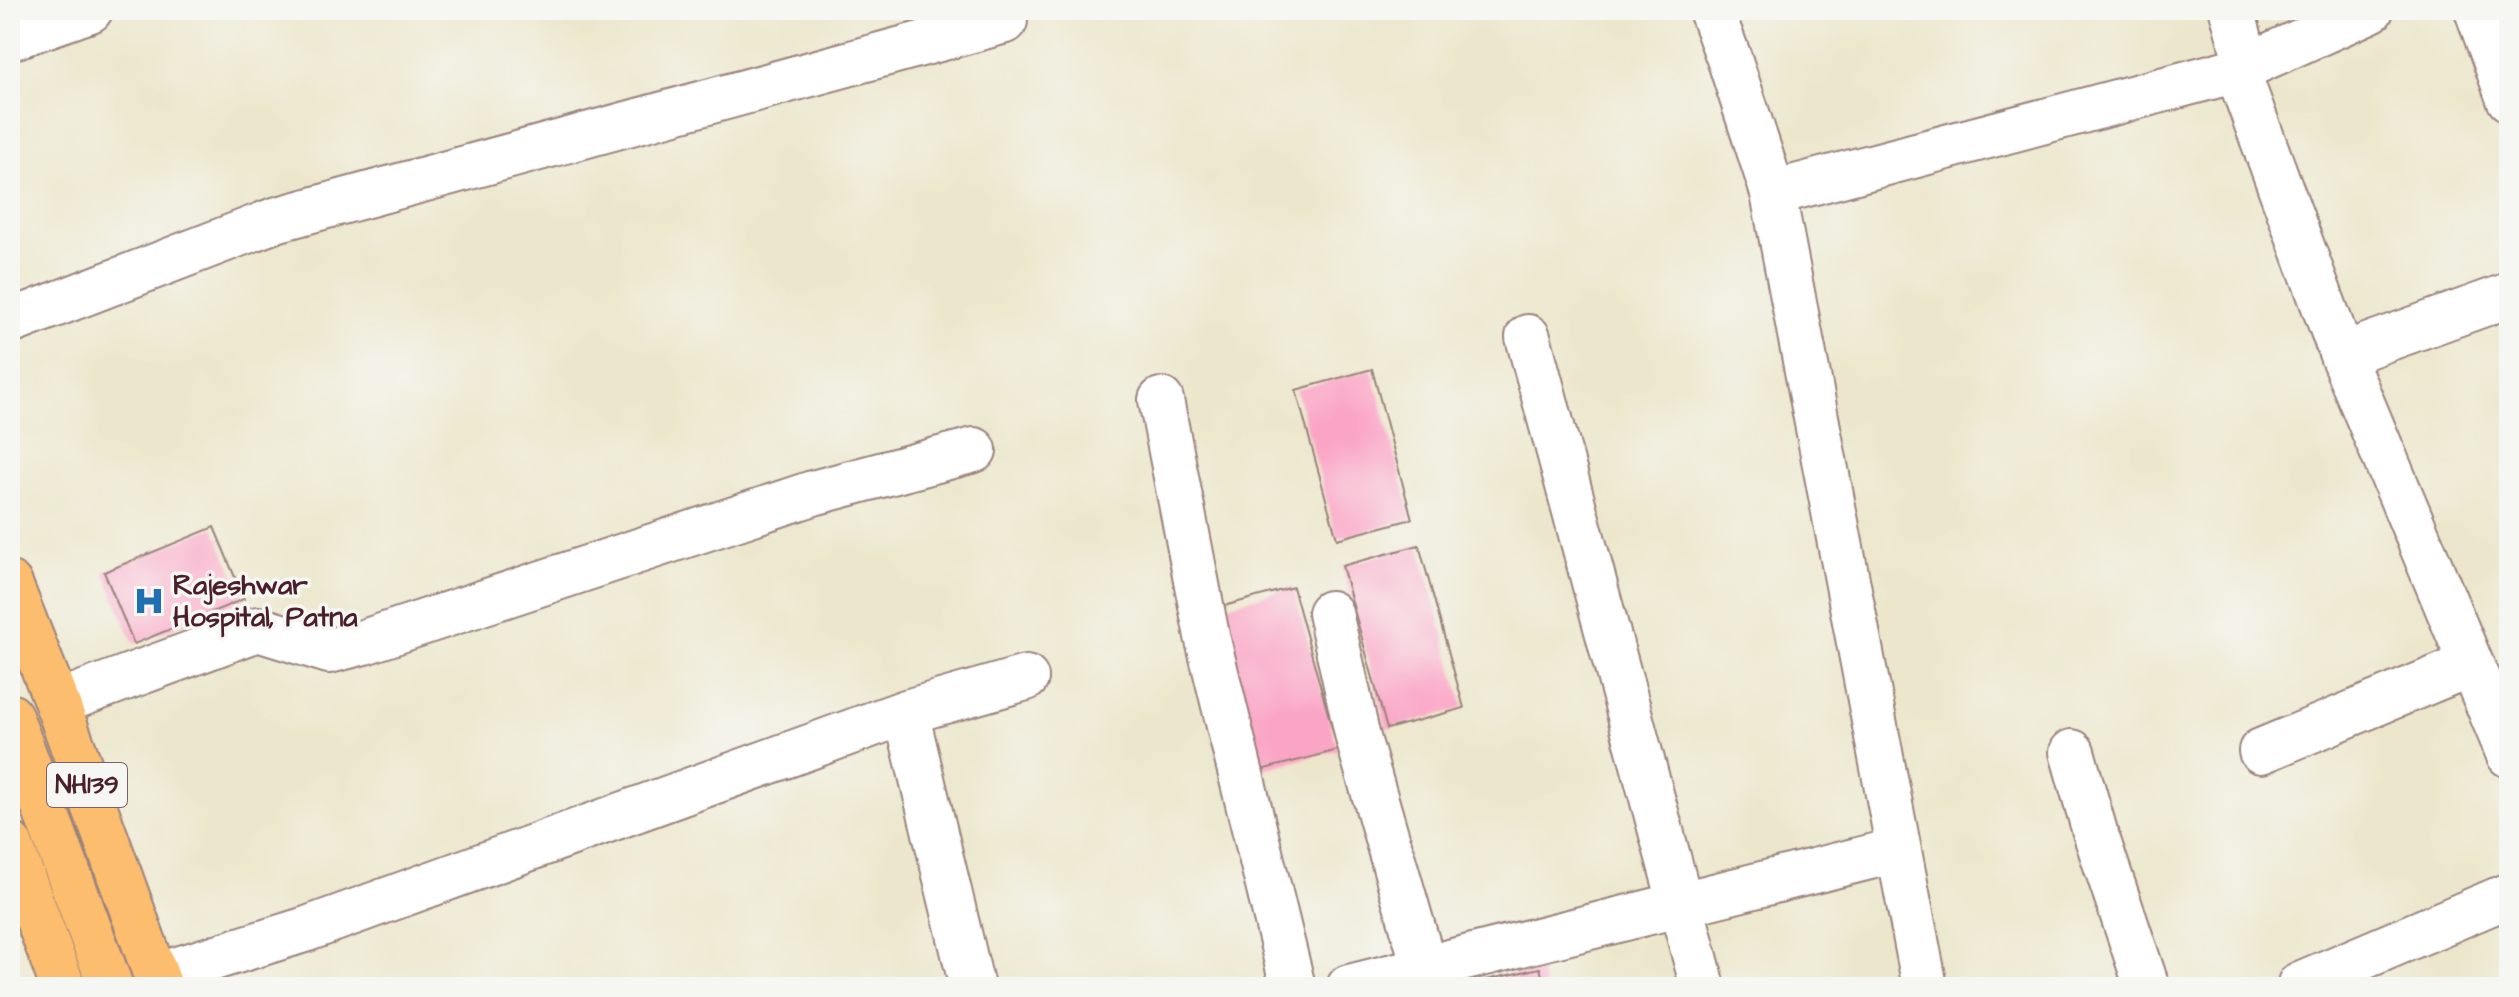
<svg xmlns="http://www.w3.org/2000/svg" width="2519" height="997" viewBox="0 0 2519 997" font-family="'Architects Daughter',sans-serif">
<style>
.building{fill:#fba5c6}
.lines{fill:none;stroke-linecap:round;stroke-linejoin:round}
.minor-casing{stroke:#9b837c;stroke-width:48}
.major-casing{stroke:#9b837c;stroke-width:48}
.highway-casing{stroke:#9b837c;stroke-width:48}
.minor{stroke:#fff;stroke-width:44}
.major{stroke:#fcbd6e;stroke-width:44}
.highway{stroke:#fcbd6e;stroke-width:44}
.labels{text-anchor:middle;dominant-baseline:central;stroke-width:7;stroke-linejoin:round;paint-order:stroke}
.shield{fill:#f6f6f2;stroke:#7e6067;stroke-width:2}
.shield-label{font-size:26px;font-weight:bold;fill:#4a1f2b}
.poi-label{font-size:28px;font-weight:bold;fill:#4a1f2b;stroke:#f6f6f2;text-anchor:start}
</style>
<rect width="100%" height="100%" fill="#f6f6f2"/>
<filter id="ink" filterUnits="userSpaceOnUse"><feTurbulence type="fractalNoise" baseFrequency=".0125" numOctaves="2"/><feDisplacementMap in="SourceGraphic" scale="16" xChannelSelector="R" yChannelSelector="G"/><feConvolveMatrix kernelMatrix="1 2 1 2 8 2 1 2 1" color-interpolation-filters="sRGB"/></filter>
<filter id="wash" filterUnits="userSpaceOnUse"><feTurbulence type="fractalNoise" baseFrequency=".006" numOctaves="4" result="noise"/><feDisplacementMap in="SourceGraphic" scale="32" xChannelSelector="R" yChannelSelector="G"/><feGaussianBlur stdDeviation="1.8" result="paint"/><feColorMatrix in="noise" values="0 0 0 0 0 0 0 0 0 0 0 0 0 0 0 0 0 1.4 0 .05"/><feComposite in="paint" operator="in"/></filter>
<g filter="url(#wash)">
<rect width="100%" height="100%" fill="#ece7cc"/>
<g id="blocks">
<!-- building -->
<path class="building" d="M1372 369 1412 519 1337 539 1296 390Z
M214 527 244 599 134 644 104 572Z
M1419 545 1464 708 1387 729 1342 566Z
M1293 587 1338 750 1261 770 1217 608Z
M1540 968 1545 987H1459V986Z"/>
</g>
</g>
<g filter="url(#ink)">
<use href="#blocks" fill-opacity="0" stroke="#9b837c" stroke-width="2"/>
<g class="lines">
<!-- minor casing -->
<g class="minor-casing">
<path id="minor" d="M1711 10 1730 61 1773 193 1925 987
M2232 10 2247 65
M2477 10 2509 99
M10 38 90 10
M2237 70 2371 10
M1773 193 2237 70 2342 355 2509 755
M10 322 275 220 1005 21
M1528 337 1703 987
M2342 355 2509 295
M1161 400 1207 636 1293 987
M1330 613 1358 738 1430 987
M57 703 258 629 329 651 364 642 813 493 974 450
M906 712 972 987
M2261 751 2471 664
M2072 752 2095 832 2147 987
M156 976 307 929 906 712 1026 678
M2300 984 2509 895
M1349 987 1898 850"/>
</g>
<!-- major casing -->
<g class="major-casing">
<path id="major" d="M10 716 111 987"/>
</g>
<!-- highway casing -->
<g class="highway-casing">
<path id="highway" d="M10 584 57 703 160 987
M10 844 63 987"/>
</g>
<!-- minor -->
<use href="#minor" class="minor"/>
<!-- major -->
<use href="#major" class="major"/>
<!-- highway -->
<use href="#highway" class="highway"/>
</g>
</g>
<!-- icons -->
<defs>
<g id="hospital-bare" transform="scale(2.4)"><path d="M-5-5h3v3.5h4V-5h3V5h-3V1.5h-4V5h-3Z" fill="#1f6fb2" stroke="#f6f6f2" stroke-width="2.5" paint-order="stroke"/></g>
</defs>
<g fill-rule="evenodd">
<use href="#hospital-bare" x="149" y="601"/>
</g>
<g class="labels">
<!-- shield labels -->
<rect class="shield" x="47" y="763" width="80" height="44" rx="6"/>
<g class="shield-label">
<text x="87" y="785">NH139</text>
</g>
<!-- poi labels -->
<g class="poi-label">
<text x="173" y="585">Rajeshwar<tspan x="173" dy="32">Hospital, Patna</tspan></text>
</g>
</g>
<!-- margin -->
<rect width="2519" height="997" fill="none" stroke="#f6f6f2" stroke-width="40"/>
</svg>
